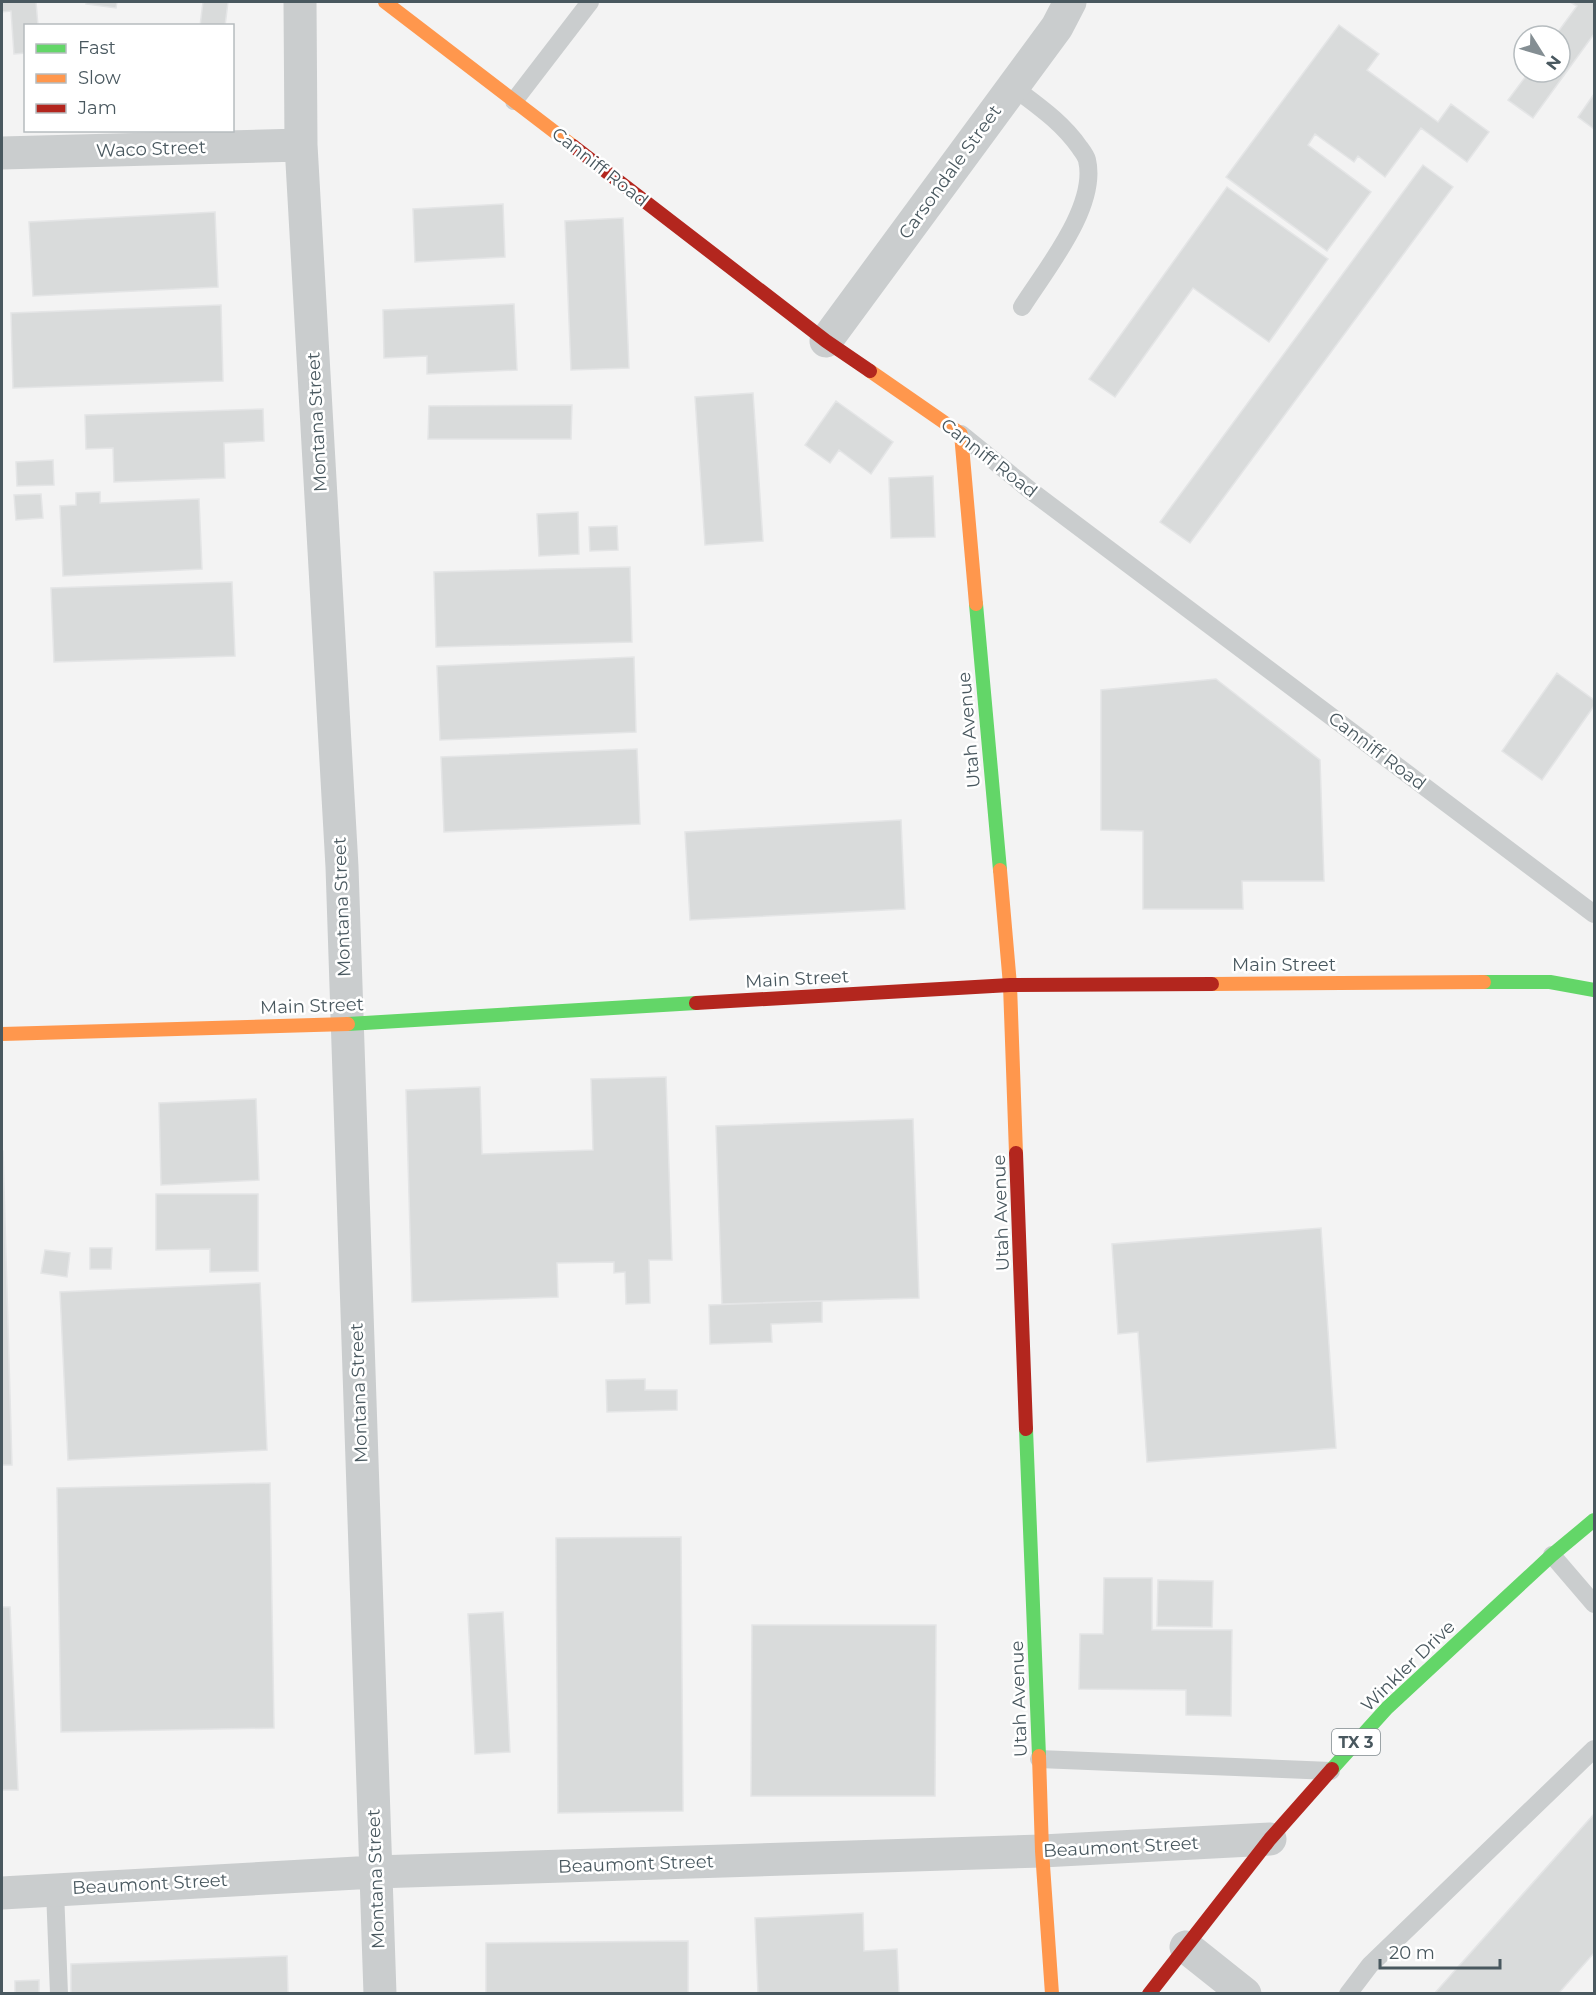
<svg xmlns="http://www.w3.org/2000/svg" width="1596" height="1995" viewBox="0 0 1596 1995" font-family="Montserrat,sans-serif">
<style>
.building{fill:#d9dbdb;stroke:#e4e5e6;stroke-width:1.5}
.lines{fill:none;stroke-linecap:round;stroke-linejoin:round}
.lane{stroke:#cacdce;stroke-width:18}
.street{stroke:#cacdce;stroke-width:33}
.fast{stroke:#63d668;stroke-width:14}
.slow{stroke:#ff974d;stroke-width:14}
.jam{stroke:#b3261e;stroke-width:14}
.labels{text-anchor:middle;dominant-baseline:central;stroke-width:5;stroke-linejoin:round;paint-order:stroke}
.shield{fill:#fff;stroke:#808a8f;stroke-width:1.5}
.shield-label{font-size:16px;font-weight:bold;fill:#49585f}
.street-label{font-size:18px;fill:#49585f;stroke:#fff}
</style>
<rect width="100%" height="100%" fill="#f3f3f3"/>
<!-- building -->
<path class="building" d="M2 2H36L38 26H26V53L14 54 11 11 2 12Z
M87 2H117L116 8 86 4Z
M203 2H228L225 26H200Z
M1570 2H1594V34L1533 118 1508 100 1529 72H1560V36H1555L1577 6Z
M1339 25 1379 54 1367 70 1438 122 1451 104 1489 132 1467 162 1421 128 1385 177 1358 156 1354 162 1315 134 1308 145 1371 192 1327 251 1226 177Z
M1594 94V129L1578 117Z
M1423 165 1453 187 1190 543 1160 522Z
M1227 187 1328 259 1269 342 1193 288 1115 397 1089 379Z
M503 204 505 257 415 262 413 209Z
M215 212 218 287 33 296 29 222Z
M623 218 629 368 571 370 565 221Z
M514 304 517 370 427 374V356L384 358 383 310Z
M221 305 223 381 13 388 11 313Z
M753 393 763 541 705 545 695 397Z
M836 401 893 442 871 474 839 450 830 463 805 445Z
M572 405 571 439H428L429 406Z
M263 409 264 441 224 443 225 478 114 482 113 448 86 449 85 415Z
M53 460 54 485 17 486 16 462Z
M933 476 935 537 891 538 889 478Z
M100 492V503L199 499 202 569 63 576 60 506 76 505V493Z
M41 494 43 518 16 520 14 495Z
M578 512 579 554 539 556 537 514Z
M617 526 618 550 590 551 589 527Z
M630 567 632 642 436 647 434 572Z
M232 582 235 656 54 662 51 588Z
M634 657 636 732 440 740 437 666Z
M1557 673 1594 700V706L1542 780 1502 751Z
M1216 679 1320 760 1324 881H1242L1243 909H1143V831L1101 830V690Z
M637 749 640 824 444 832 441 757Z
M901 820 905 909 690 920 685 832Z
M666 1077 672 1260H649L650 1303 626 1304 625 1272 614 1273V1262L557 1263 558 1297 412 1302 406 1090 480 1087 482 1154 593 1150 591 1079Z
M256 1099 259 1180 161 1185 159 1103Z
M913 1119 919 1298 722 1304 716 1126Z
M2 1151H3L12 1465H2Z
M156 1194H258V1271L210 1272V1249L156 1250Z
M1321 1228 1336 1448 1147 1462 1138 1332 1118 1334 1112 1244Z
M90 1248H112L111 1269H90Z
M45 1250 70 1253 67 1277 41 1273Z
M260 1283 267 1450 68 1460 60 1292Z
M822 1301V1322L771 1324 772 1342 710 1344 709 1305Z
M645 1379V1390H677V1410L607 1412 606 1380Z
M270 1483 274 1728 61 1732 57 1488Z
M681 1537 683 1811 558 1813 556 1538Z
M1104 1578H1152V1630H1232L1231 1716 1186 1715V1690L1079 1689 1080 1634H1103Z
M1158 1580 1213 1581 1212 1627 1157 1626Z
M2 1607H10L18 1790H2Z
M503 1612 510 1752 475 1754 468 1614Z
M752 1625H936L935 1796H751Z
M1594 1814V1953L1558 1994H1434Z
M863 1913 864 1951 897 1949 899 1994H758L755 1918Z
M688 1941V1994H486V1943Z
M287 1956 288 1994H71V1964Z
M39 1980V1994H15V1981Z"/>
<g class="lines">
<!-- lane -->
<path class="lane" d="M1013 87C1038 106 1062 122 1080 148 1083 152 1086 156 1087 160 1098 206 1046 269 1022 307
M514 101 590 2
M961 434 1031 491 1594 914
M1552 1555 1594 1604
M1039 1759 1331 1771
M55 1890 59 1994
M1348 1994 1370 1965 1594 1749"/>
<!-- street -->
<path class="street" d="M300 2 301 145 342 867 380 1994
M2 153 301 145
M826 341 1057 27 1070 2
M2 1893 375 1872 1042 1851 1270 1839
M1186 1947 1245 1994"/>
<!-- fast -->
<path class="fast" d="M976 604 1000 870
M1484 982H1550L1594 990
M348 1024 696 1003
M1026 1429 1039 1756
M1332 1769 1387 1708 1552 1555 1594 1520"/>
<!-- slow -->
<path class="slow" d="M385 2 573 146
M870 371 961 434 976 604
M1000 870 1010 985 1016 1153
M1212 984 1484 982
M2 1034 348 1024
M1039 1756 1042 1851 1052 1994"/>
<!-- jam -->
<path class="jam" d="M573 146 826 341 870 371
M696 1003 1010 985 1212 984
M1016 1153 1026 1429
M1149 1994 1270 1839 1332 1769"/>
</g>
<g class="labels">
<!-- shield labels -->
<rect class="shield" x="1332" y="1729" width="48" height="26" rx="4.5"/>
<g class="shield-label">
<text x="1356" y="1742">TX 3</text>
</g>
<!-- street labels -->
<g class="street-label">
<text transform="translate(151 149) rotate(-2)">Waco Street</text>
<text transform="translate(600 167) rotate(38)">Canniff Road</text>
<text transform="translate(950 172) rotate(-54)">Carsondale Street</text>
<text transform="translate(317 422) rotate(-93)">Montana Street</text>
<text transform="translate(989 458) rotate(38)">Canniff Road</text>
<text transform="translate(969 730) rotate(-95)">Utah Avenue</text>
<text transform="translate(1377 751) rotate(37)">Canniff Road</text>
<text transform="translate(342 907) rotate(-92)">Montana Street</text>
<text x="1284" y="965">Main Street</text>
<text transform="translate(797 979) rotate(-3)">Main Street</text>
<text transform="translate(312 1006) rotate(-2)">Main Street</text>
<text transform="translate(1001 1213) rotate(-92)">Utah Avenue</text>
<text transform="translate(359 1393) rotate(-92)">Montana Street</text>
<text transform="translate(1408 1666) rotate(-44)">Winkler Drive</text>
<text transform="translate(1019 1699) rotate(-92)">Utah Avenue</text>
<text transform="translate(1121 1847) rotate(-3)">Beaumont Street</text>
<text transform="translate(636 1864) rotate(-2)">Beaumont Street</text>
<text transform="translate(376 1879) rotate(-92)">Montana Street</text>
<text transform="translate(150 1884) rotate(-3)">Beaumont Street</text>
</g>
</g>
<!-- border -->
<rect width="1596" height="1995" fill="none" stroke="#49585f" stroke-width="6"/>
<!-- legend -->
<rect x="24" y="24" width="210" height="108" fill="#ffffff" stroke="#b6bcbf" stroke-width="1.5"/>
<rect x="36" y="44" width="30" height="9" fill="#63d668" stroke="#b6bcbf" stroke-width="1.5"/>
<text x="78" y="54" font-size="18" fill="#49585f">Fast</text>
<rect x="36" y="74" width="30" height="9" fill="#ff974d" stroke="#b6bcbf" stroke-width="1.5"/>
<text x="78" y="84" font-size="18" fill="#49585f">Slow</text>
<rect x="36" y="104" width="30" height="9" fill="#b3261e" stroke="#b6bcbf" stroke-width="1.5"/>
<text x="78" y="114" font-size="18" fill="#49585f">Jam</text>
<!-- north arrow -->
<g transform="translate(1542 54) rotate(127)"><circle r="28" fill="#ffffff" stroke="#b6bcbf" stroke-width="1.5"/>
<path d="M0-4.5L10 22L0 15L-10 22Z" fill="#848e93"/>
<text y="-9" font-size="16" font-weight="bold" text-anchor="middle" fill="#49585f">N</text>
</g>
<!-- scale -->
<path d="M1380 1959v9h120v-9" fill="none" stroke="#49585f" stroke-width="3"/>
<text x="1389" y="1959" font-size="18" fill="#49585f" stroke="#ffffff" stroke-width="4.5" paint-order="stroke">20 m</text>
</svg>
